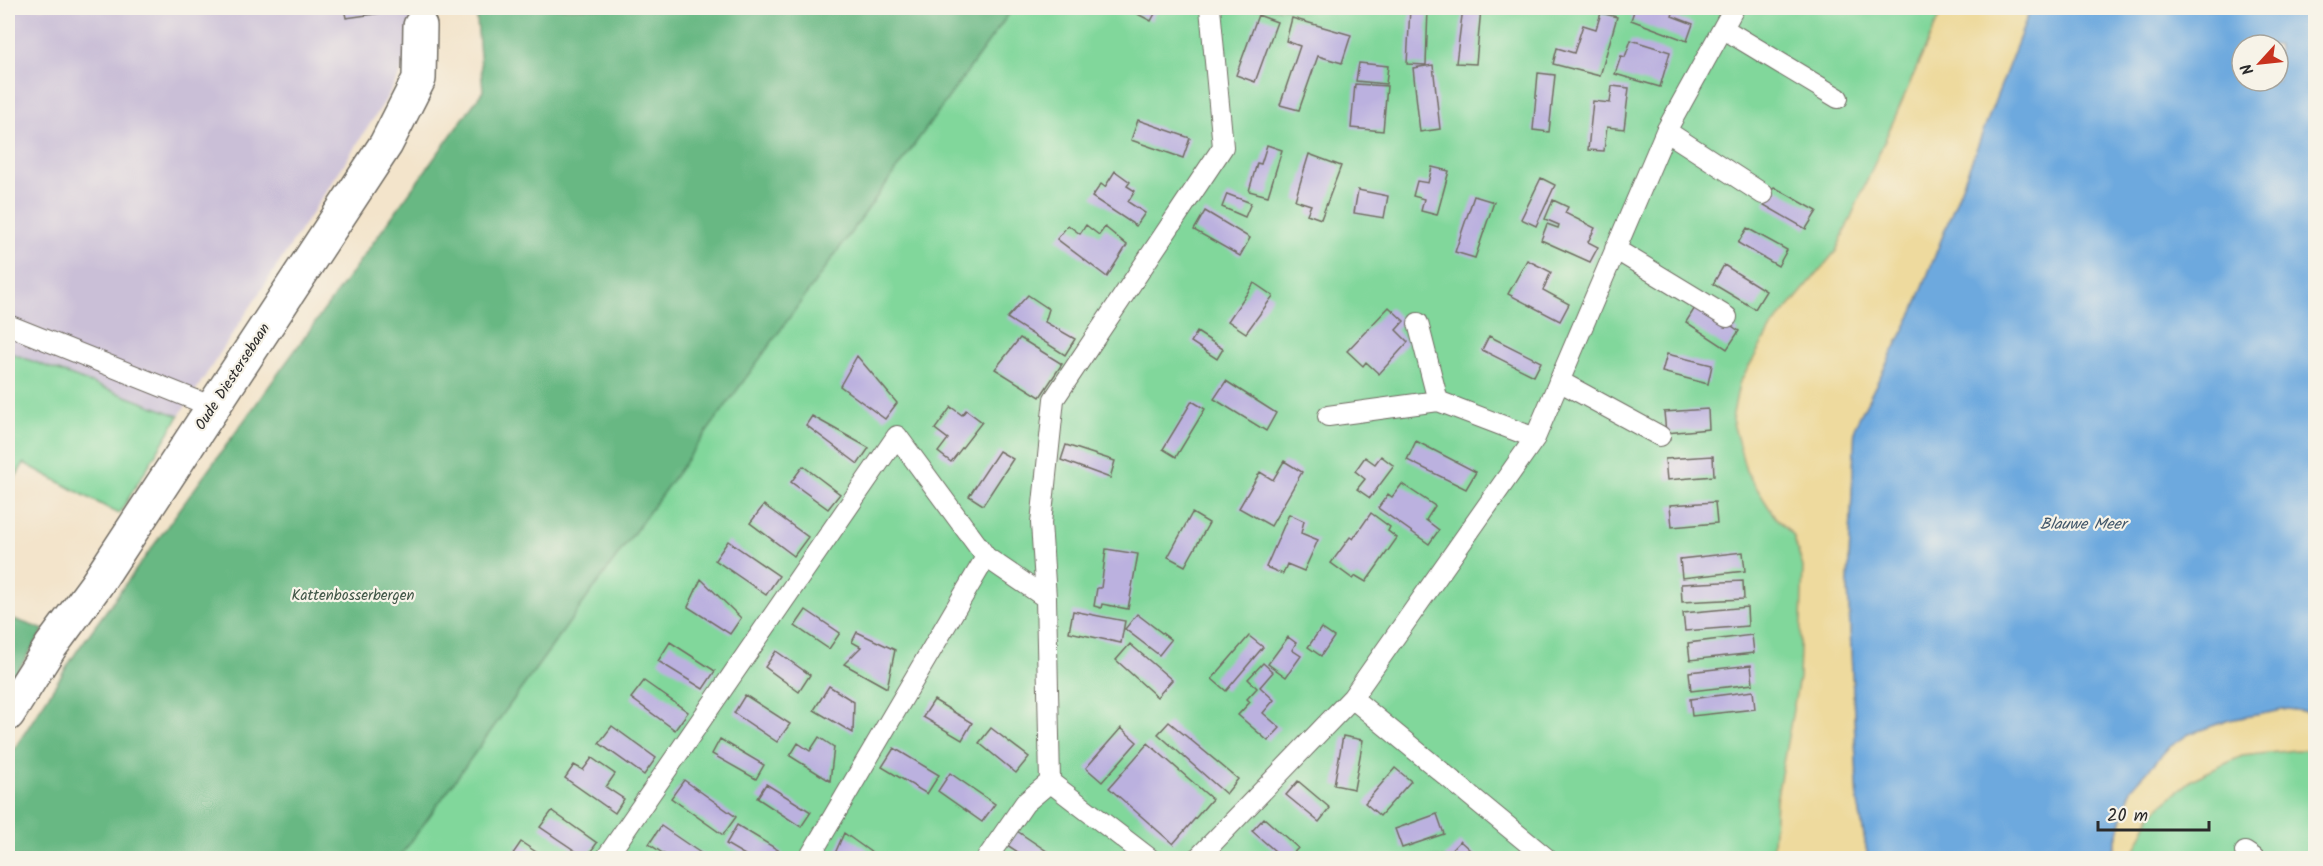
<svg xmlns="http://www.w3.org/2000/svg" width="2323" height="866" viewBox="0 0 2323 866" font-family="Kalam,sans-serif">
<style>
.industrial{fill:#cabfd7}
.green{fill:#81d79b;stroke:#568163;stroke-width:1.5;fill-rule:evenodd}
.forest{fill:#68b883;stroke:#4a7257;stroke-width:1.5}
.sand{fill:#eeda9e;stroke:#8c8264;stroke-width:1.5}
.water{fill:#6da9de;stroke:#4c6a84;stroke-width:1.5;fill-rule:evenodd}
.building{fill:#bbb1df}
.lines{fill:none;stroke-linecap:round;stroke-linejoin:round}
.lane-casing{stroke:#716c63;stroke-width:22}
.street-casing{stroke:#716c63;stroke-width:36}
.lane{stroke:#fff;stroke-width:20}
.street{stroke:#fff;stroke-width:33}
.labels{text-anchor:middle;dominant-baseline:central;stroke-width:4.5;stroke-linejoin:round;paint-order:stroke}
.street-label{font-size:15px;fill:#2b2b2b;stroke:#f7f3e8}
.park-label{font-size:15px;fill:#405647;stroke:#f7f3e8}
.water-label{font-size:16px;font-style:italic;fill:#42576a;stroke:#f7f3e8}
</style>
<rect width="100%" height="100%" fill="#f7f3e8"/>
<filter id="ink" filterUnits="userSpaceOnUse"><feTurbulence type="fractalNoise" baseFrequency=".0167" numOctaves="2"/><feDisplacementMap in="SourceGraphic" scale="12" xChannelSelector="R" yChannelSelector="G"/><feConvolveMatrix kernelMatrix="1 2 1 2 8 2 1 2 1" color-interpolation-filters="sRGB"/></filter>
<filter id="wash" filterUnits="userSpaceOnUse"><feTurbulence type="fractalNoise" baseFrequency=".008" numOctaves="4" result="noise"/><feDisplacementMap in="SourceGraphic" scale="24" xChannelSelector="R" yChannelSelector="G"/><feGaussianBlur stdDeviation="1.35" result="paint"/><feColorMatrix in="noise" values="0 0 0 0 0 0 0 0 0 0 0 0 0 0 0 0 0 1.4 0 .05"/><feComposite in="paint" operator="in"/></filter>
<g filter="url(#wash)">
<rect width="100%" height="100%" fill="#f3e4cb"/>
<!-- industrial -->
<path class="industrial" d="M8 8H436L385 101 179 416 8 353Z"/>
<!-- green -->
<path class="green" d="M1013 8H2315V858H399ZM2242 45H2278V81H2242Z
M8 352 179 416 119 514 24 463 8 489Z"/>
<!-- forest -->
<path class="forest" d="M476 8H1013L399 858H8V759L77 651 483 91Z
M8 617 44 630 8 686Z"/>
<!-- sand -->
<path class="sand" d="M1943 8H2031L1914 310 1855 426 1848 584 1858 802 1868 858H1772L1776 801 1799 678 1803 567 1793 535 1775 517 1746 471 1732 419 1739 384 1771 328 1836 251Z
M2288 709 2315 713V751L2295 750 2242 756 2193 779 2152 813 2131 858H2112L2131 789 2168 748 2189 734 2229 720Z"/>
<!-- water -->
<path class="water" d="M2031 8H2315V713L2288 709 2229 720 2189 734 2168 748 2131 789 2111 858H1868L1858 802 1848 584 1855 426 1914 310ZM2242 45H2278V81H2242Z"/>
<g id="blocks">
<!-- building -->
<path class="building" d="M344 8H380L381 13 346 18Z
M1126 8H1158L1151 21Z
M1410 8H1428L1426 65 1407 64Z
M1463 8H1481L1476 64 1456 63Z
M1635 8H1675L1672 16 1693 24 1687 41 1631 20Z
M1601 13 1617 17 1600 76 1553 64 1557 48 1574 53 1583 25 1596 29Z
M1258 15 1277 22 1255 82 1236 75Z
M1292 18 1351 35 1342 63 1318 56 1299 110 1280 105 1300 46 1286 41Z
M1631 40 1670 52 1660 87 1615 74 1621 56 1625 57Z
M1359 63 1388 66 1386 84 1356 81Z
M1433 65 1440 129 1420 132 1413 68Z
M1538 73 1555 75 1549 132 1533 130Z
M1355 84 1387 86 1383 131 1351 128Z
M1612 86 1629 88 1624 129 1607 127 1604 151 1588 150 1593 101 1610 103Z
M1138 120 1190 138 1183 158 1131 140Z
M1267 145 1282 150 1268 196 1249 191 1257 163 1261 164Z
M1309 154 1341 166 1321 219 1307 214 1311 205 1295 200Z
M1432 167 1449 171 1437 215 1421 211 1424 199 1413 196 1417 181 1428 183Z
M1115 171 1130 182 1127 186 1135 191 1128 202 1145 213 1136 226 1092 197 1101 184 1105 187Z
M1541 178 1555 185 1536 226 1521 219Z
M1774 187 1817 211 1806 229 1764 205Z
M1358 190 1388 196 1384 218 1354 213Z
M1227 194 1251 203 1245 217 1222 207Z
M1474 196 1494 202 1475 258 1455 252Z
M1553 200 1568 207 1565 213 1595 228 1588 242 1598 247 1590 262 1541 240 1547 224 1558 228 1559 225 1545 219Z
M1205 211 1250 238 1240 256 1194 230Z
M1068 225 1080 234 1086 225 1099 235 1105 227 1127 245 1107 277 1057 239Z
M1747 228 1787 250 1778 266 1738 243Z
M1527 260 1551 272 1543 290 1569 304 1560 321 1508 294Z
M1724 265 1766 291 1755 309 1713 284Z
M1254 283 1273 296 1246 333 1228 321Z
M1028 295 1049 309 1045 322 1075 339 1065 355 1007 318Z
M1698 303 1739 331 1727 349 1686 322Z
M1389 307 1404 321 1396 330 1408 342 1379 374 1366 362 1363 366 1347 351Z
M1197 332 1223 349 1217 359 1191 342Z
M1489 336 1541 362 1534 376 1482 350Z
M1020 338 1062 364 1040 397 995 369Z
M1667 354 1712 365 1708 384 1662 372Z
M857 356 897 403 885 419 840 386Z
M1226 381 1276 413 1266 431 1214 399Z
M1192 401 1205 409 1176 457 1163 449Z
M951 407 962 415 966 410 982 422 951 462 938 452 948 439 935 429Z
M1708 409 1709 429 1666 433 1664 412Z
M812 416 869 448 858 464 806 425Z
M1416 441 1476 472 1466 489 1407 460Z
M1066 445 1115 461 1110 478 1061 460Z
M999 451 1013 459 983 505 969 496Z
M1381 456 1394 466 1370 498 1357 489 1365 479 1355 471 1365 457 1375 464Z
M1713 456 1714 476 1667 480 1665 459Z
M1284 461 1302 472 1271 526 1239 508 1260 472 1273 480Z
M803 466 840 494 828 509 791 482Z
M1402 484 1435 506 1426 520 1439 530 1429 544 1378 508 1388 494 1392 497Z
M1715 502 1717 523 1672 527 1670 505Z
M764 505 808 537 794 556 750 523Z
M1192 513 1209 523 1185 566 1168 557Z
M1371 513 1390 527 1388 531 1397 538 1366 582 1356 576 1353 579 1331 563 1350 537 1353 539Z
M1289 514 1304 521 1301 533 1318 540 1304 571 1287 564 1283 574 1266 567Z
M728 541 779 576 766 595 715 560Z
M1106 549 1138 554 1128 609 1102 604 1101 608 1094 606 1097 588H1101Z
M1743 552 1745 571 1682 578 1680 559Z
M701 579 741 618 730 634 688 607Z
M1743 581 1744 599 1682 602 1681 584Z
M1747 607 1748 626 1685 631 1683 613Z
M806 610 840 633 829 649 795 626Z
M1073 611 1125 621 1121 643 1069 632Z
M1137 614 1171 640 1159 655 1125 629Z
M1321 628 1334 637 1321 656 1308 647Z
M857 632 895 650 887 688 844 664 861 647 852 642Z
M1752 635 1754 653 1690 660 1688 643Z
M1249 636 1263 647 1226 691 1212 679Z
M1288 637 1296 643 1292 650 1301 656 1286 677 1268 664Z
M670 642 715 671 703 689 658 661Z
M1130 644 1172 680 1157 697 1116 660Z
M776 651 810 675 799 692 765 667Z
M1263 663 1273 672 1260 687 1274 700 1263 713 1280 728 1268 741 1238 715 1250 702 1247 699 1257 688 1248 679Z
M1751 665 1753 684 1691 691 1689 672Z
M644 681 688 712 675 730 631 698Z
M829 686 854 702 853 733 814 710Z
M1753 691 1755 709 1692 716 1690 699Z
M745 695 790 724 777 742 734 713Z
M934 700 972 723 962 740 923 717Z
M1169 722 1238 779 1226 794 1158 734Z
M612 726 656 758 644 775 599 743Z
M991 728 1029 757 1016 773 979 743Z
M1121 728 1137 742 1102 782 1086 768Z
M1343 736 1363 740 1354 789 1334 785Z
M819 737 834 747 830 781 790 756 798 743 810 751Z
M720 739 764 765 756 779 712 754Z
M1148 743 1212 799 1173 844 1109 788Z
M894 748 939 775 927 794 882 767Z
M592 758 615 774 606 787 624 799 615 813 565 778 574 765 583 770Z
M1395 768 1411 781 1380 816 1365 803Z
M950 773 995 804 982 822 938 791Z
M684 780 736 817 723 835 671 798Z
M1298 781 1330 808 1319 822 1286 795Z
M766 784 811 812 801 827 757 798Z
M552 811 597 843 586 858 540 827Z
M1437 814 1444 834 1402 848 1395 829Z
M1264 818 1298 848 1289 858H1283L1252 831Z
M737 825 783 853 780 858H750L726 844Z
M661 826 705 856 703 858H670L649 844Z
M1017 831 1057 858H1027L1007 845Z
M844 833 879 858H833Z
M1460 841 1479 858H1444Z
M521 842 545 858H510Z"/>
</g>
</g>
<g filter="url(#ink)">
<use href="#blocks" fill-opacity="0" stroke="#716c63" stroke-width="1.5"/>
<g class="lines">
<!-- lane casing -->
<g class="lane-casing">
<path id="lane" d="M1724 29 1838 98
M1666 131 1763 194
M1615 249 1727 317
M1418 323 1438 401
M8 325 213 407
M1559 381 1660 436
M1328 416 1438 401 1535 438
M1352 698 1546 858
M1050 782 1046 598 1041 523 1054 399 1223 147 1210 8
M1050 782 1149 858
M2245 852 2254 858
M606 858 897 436 986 557
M809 858 986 557 1046 598
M987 858 1025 803 1050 782
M1198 858 1352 698 1535 438 1666 131 1734 8"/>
</g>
<!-- street casing -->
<g class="street-casing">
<path id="street" d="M8 714 51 646 96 585 386 144 419 79 420 26"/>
</g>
<!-- lane -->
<use href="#lane" class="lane"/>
<!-- street -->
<use href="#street" class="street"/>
</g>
</g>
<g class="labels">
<!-- street labels -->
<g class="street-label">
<text transform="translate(233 377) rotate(-57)">Oude Diestersebaan</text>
</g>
<!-- park labels -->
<g class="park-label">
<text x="353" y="596">Kattenbosserbergen</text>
</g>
<!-- water labels -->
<g class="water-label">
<text x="2083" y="524">Blauwe Meer</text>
</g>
</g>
<!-- margin -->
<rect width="2323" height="866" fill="none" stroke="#f7f3e8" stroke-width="30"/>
<!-- north arrow -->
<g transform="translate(2260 63) rotate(243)"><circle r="28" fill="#f7f3e8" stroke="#a5a39c" stroke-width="1.5"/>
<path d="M0-4.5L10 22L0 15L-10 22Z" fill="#c8321e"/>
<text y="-9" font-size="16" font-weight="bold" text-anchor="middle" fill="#2b2b2b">N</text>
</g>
<!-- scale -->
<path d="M2098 821v9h111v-9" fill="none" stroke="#2b2b2b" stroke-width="3"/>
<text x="2107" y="821" font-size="18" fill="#2b2b2b" stroke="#f7f3e8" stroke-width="4.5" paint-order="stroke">20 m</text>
</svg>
